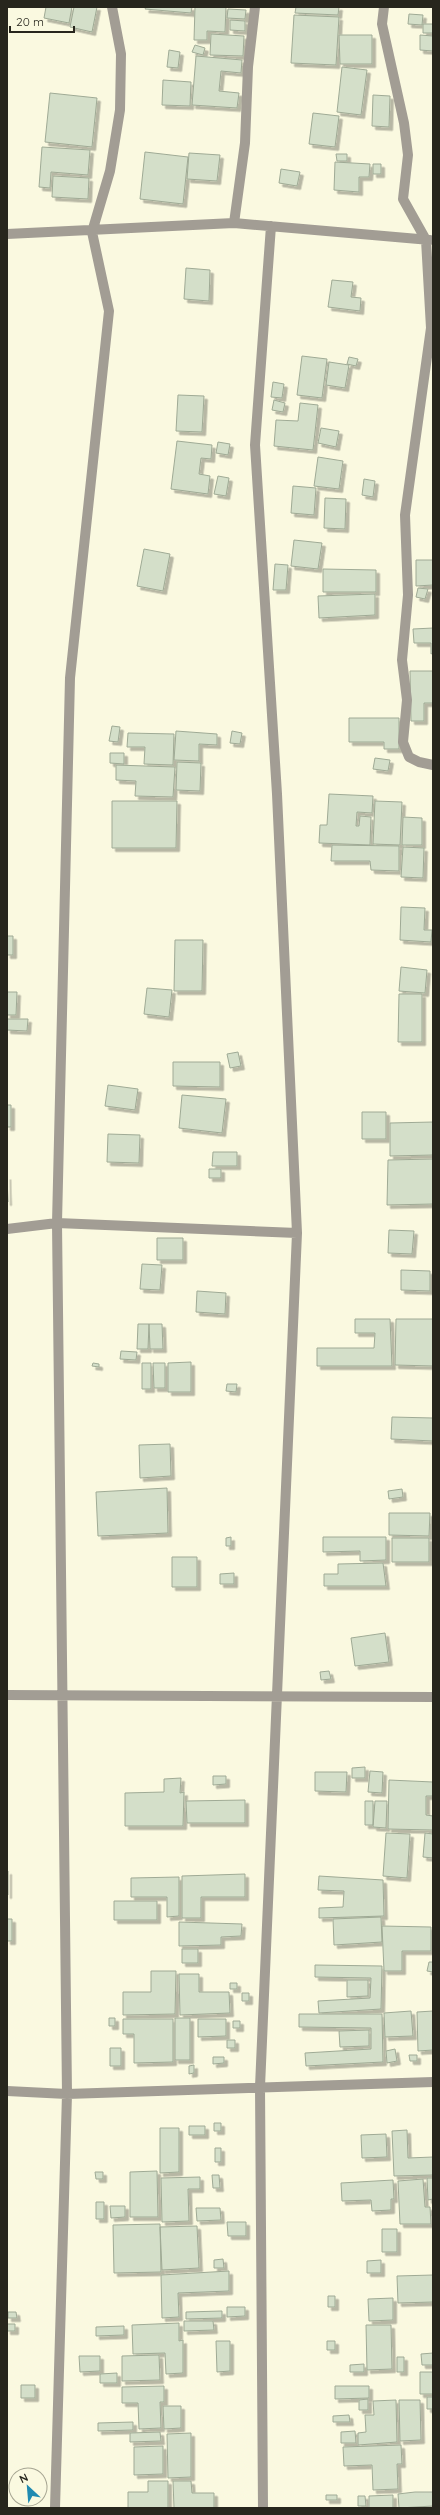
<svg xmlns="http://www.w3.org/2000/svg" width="440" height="2515" viewBox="0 0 440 2515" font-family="Quicksand,sans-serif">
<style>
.building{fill:#d4dfc9;stroke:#9faa95;filter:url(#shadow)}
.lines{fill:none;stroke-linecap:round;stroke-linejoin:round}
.street{stroke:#a29d94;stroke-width:10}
</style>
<defs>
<filter id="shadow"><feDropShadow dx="3.5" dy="3.5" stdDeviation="0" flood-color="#0004"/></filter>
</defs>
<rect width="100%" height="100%" fill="#faf9e0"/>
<!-- building -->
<path class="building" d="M46 7H72L69 23 44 18Z
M74 7H97L92 32 70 27Z
M146 7H192L191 13 145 9Z
M195 7H226L225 32 207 31V40H194Z
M296 7H339L338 15 295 13Z
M228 9 246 10 245 19 227 18Z
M409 14 423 15 422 25 408 24Z
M294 15 339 17 336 65 291 63Z
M230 20 245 21V31L230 30Z
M423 24H433V33H423Z
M211 34 244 36 243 56 210 55Z
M339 35H372V64H340Z
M420 35 433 36V51L420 50Z
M195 45 205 48 203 55 192 52Z
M169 50 180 52 178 68 167 67Z
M196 56 242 60 241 73 221 71 219 91 239 93 237 108 192 105Z
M342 67 367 70 361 115 337 112Z
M163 80 191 82 190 106 162 105Z
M50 93 97 98 92 147 45 142Z
M373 95 390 96 389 127 372 126Z
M313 113 339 116 335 147 309 144Z
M42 147 90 150 88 175 51 172 50 188 39 187Z
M145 152 188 157 183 204 140 199Z
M189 153 220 155 217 181 187 179Z
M336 154H347V161H337Z
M335 162 370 164 369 177H359V192L334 190Z
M373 164H381V174H373Z
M281 169 300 172 297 186 279 183Z
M53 176 89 178 88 199 52 197Z
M186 268 210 270 209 301 184 299Z
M332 280 353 282 351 297 361 298 360 311 328 307Z
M302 356 327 359 322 398 297 395Z
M349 357 358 359 356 366 347 364Z
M329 362 349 365 345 388 326 385Z
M273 382 284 384 282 398 271 397Z
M178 395 204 396 202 432 176 431Z
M274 400 285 403 283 412 272 410Z
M300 403 318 405 313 450 274 446 276 420 298 421Z
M321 428 339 431 336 447 318 443Z
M177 441 212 445 211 459 201 458 199 474 210 476 208 494 171 489Z
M218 442 230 444 228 455 216 453Z
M318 457 343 461 339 489 314 486Z
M218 476 229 478 226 496 214 494Z
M364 479 375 481 373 497 362 495Z
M293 486 316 488 314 515 291 513Z
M325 498 346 499 345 529 324 528Z
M294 540 322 543 318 569 291 566Z
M144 549 170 554 163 591 137 586Z
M416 560H433V585L416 586Z
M275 564 288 565 286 590H273Z
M323 569 376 570V592H323Z
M418 588 428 589 425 599 416 597Z
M375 594V615L319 618 318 596Z
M433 628V653L431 654V643H414L413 629Z
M410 671H433V703H424V721H411Z
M349 718H399V749H384V742H349Z
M112 726 120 727 118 742 109 741Z
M176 731 217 734V745L199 744V761L174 760Z
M232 731 242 733 240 744 230 743Z
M128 733 174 734 173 765 144 764 145 747H127Z
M110 753H124V764L110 763Z
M375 758 390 760 388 771 373 769Z
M177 762 201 763 200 791 176 790Z
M116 765 175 767 173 797 135 796 136 781 116 780Z
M329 794 373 796 372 813 357 812 356 826H359L360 816 371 817 370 845 319 843 320 825H327Z
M112 801H177L176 848H112Z
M375 801 402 802 400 845 373 844Z
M403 817 422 818V845H402Z
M332 845 399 846V871L371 870 370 861H331Z
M403 847 424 848 423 878 401 877Z
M401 907 425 908 424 930H432L431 942 400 940Z
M7 936H13V955H7Z
M175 940H203L202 991H174Z
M401 967 427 970 425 993 399 991Z
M147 988 172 990 169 1017 144 1014Z
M7 992H17L16 1015H7Z
M399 994H422V1042H398Z
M7 1019H28L27 1031 7 1030Z
M238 1052 241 1066 230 1068 227 1054Z
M173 1062H220V1087L173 1086Z
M108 1085 138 1089 135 1110 105 1106Z
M182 1095 226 1099 222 1133 179 1128Z
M7 1105H11V1127H7Z
M362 1112H386V1139H362Z
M433 1122V1155L390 1156V1123Z
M108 1134 140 1135 139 1163 107 1162Z
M213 1152H237V1166H212Z
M433 1159V1204L387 1205 388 1160Z
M209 1169H221V1178H209Z
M7 1176 8 1202H7Z
M389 1230 414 1231 412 1254 388 1253Z
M157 1238H183V1260H157Z
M142 1264 162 1265 160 1290 140 1289Z
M401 1270 430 1271V1291L401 1290Z
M197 1291 226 1293 225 1314 196 1312Z
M355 1319H390L392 1366H317V1348H374L375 1333H355Z
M396 1319H433V1366L395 1365Z
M138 1324H149L148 1349H137Z
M149 1324H162L163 1349H150Z
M121 1351 137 1352 136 1360 120 1359Z
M191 1362V1392H168V1363Z
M93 1363 99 1364V1367L92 1366Z
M142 1363H151V1389H142Z
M153 1363H165V1388H154Z
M227 1384H237L236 1392 226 1391Z
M392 1417 433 1418V1441L391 1439Z
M170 1444 171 1476 140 1478 139 1445Z
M167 1488 168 1533 98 1536 96 1492Z
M402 1489 403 1497 389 1499 388 1491Z
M389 1513H430L429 1536 389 1535Z
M231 1537V1546H226V1538Z
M323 1537H386V1560L360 1561V1551L323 1552Z
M392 1538H429V1562H392Z
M172 1557H197V1587H172Z
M383 1563 386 1586H324V1574H338V1564Z
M234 1573V1584H220V1574Z
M385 1633 389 1662 355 1666 351 1638Z
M329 1671 331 1679 321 1680 320 1672Z
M365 1767V1778H352V1768Z
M370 1771 383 1772 382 1793 368 1792Z
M315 1772H347L346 1792 315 1791Z
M213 1776H226V1784L213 1785Z
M181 1778 180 1793 184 1792 183 1826H125V1793L164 1792V1779Z
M389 1780 433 1782V1796H426V1815L433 1816V1830L388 1829Z
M245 1800V1823H187L186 1801Z
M365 1801H373V1825H365Z
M375 1801H387L386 1828 373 1827Z
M386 1833 410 1834 407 1878 383 1876Z
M425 1833 433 1834V1858L423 1857Z
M7 1871H8V1895H7Z
M245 1874V1897H201V1918H182V1876Z
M319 1876 383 1880 384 1916 319 1918V1908L343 1907 344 1891 318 1890Z
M179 1877V1916L167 1917V1897H131V1878Z
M114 1901H157V1920H114Z
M381 1917 382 1942 334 1945 333 1919Z
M7 1919H12V1941H7Z
M179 1922 242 1924 241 1936 221 1937V1945L179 1946Z
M382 1926 431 1927V1951H402V1971H384Z
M182 1949H198V1963H182Z
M429 1962H433V1972L427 1971Z
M315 1965 382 1966 381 2009 319 2013 318 2001 370 1998 371 1978 315 1977Z
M151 1971H176L175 2014 123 2015V1992H151Z
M179 1974H199V1992H229L230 2013 180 2015Z
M347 1980H368V1996L347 1997Z
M230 1983H237V1989H230Z
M242 1993H249V2001H242Z
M411 2011 413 2036 385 2037 384 2013Z
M433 2011V2050L418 2051 417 2012Z
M299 2014H382L383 2062 306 2066 305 2053 371 2049V2028L299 2027Z
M109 2018H115V2026H109Z
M175 2018H190V2060H175Z
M123 2019H173V2062L134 2063V2034H123Z
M198 2019H226V2036L198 2037Z
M233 2021H240V2028H233Z
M369 2030V2046L340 2047 339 2031Z
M227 2040H235V2048H227Z
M110 2048H121V2066H110Z
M395 2049 397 2061 387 2063 386 2051Z
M409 2055H417V2061H410Z
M213 2057H224V2063L213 2064Z
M194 2065V2073L189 2074V2066Z
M214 2123H221V2131H214Z
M189 2126H205V2135H189Z
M160 2128H179V2172L160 2173Z
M407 2130 408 2158 433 2157V2175L394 2176 392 2131Z
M386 2134 387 2157 362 2158 361 2135Z
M215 2148H221V2162H215Z
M157 2171 158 2217H130V2172Z
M95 2172H103V2179H96Z
M212 2175H219L220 2188H213Z
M200 2177V2189H188L189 2221 162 2222 161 2178Z
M427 2178H433V2199L428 2200Z
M423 2179 425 2207H430L431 2224H400L398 2181Z
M393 2180 394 2199H391V2210L372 2211 371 2200 342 2201 341 2183Z
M96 2202H104V2219H96Z
M110 2206H125V2217L111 2218Z
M196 2208H220L221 2220 197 2221Z
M227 2222H246V2236H228Z
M160 2224 161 2272 114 2273 113 2225Z
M197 2226 199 2268 162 2270 160 2227Z
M382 2229H397V2252H382Z
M223 2259 224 2268H214V2260Z
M381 2260V2273H367V2261Z
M229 2271V2291L178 2293 179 2317 162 2318 161 2275Z
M433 2275V2302L398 2303 397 2276Z
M328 2296H335V2307H328Z
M393 2298V2320L369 2321 368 2299Z
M227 2307H245V2316L227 2317Z
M222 2311V2318L186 2319V2312Z
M8 2312H16L17 2318H8Z
M184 2321H213L214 2330 184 2331Z
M179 2323V2341L183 2340V2373L166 2374 165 2353 133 2354 132 2325Z
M7 2324H15V2331H7Z
M366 2325H391L392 2369 367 2370Z
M124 2326V2335L96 2336V2327Z
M216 2341H230V2371L217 2372Z
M327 2341H335V2350H327Z
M433 2353V2365H422L421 2354Z
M159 2355 160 2380 122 2381V2356Z
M79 2356H100V2371L80 2372Z
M397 2357H404V2372H397Z
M364 2364V2372H350V2365Z
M420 2372H433V2394H420Z
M117 2373V2383H100V2374Z
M21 2385H35V2398H21Z
M164 2386V2402H160L161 2428 139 2429 138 2403H122V2387Z
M335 2386H369V2398L335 2399Z
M427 2397H433V2409H427Z
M368 2399V2410H359V2400Z
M396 2400 397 2442 358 2445V2433L366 2432 365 2415H374L373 2401Z
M399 2400H420L421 2440 400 2441Z
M163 2406H181V2428L164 2429Z
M349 2415 350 2422H333V2416Z
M133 2422V2430L98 2431V2423Z
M355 2431 356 2443H341V2432Z
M160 2432 161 2441 130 2442V2433Z
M191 2433V2477L168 2478 167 2434Z
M401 2445 402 2464H397L398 2489 373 2490 372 2465 344 2466 343 2447Z
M163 2446V2474L134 2475V2447Z
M148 2481H168V2508H128V2492H148Z
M173 2481H191L192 2493H214V2508H174Z
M415 2492H433V2506L399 2508 398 2494Z
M326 2495H337V2500H326Z
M393 2495V2508H369V2496Z
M358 2496H365L366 2506H358Z"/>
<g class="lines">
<!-- street -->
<path class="street" d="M384 7 382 24 404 123 408 155 403 199 426 240 431 328 405 515 408 595 402 660 407 700 403 742 409 757 419 762 433 765
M234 223 245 143 248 67 255 7
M7 234 234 223 430 240
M7 1229 57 1223 297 1233
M7 1695 433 1697
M7 2091 67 2094 433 2082
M55 2508 67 2094 57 1223 70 678 109 311 92 232 110 171 120 110 121 54 112 7
M263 2508 260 2087 297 1233 277 794 255 445 271 226"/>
</g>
<!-- border -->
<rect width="440" height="2515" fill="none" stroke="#27261d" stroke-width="16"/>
<!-- north arrow -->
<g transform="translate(28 2487) rotate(334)"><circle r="19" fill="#faf9e0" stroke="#a6a592"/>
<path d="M0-3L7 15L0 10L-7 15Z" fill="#1f8ab1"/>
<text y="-6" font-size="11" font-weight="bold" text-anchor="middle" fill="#27261d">N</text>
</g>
<!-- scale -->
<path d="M10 26v6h64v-6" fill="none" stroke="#27261d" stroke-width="2"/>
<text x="16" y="26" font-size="12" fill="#27261d" stroke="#faf9e0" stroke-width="3" paint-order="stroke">20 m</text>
</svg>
